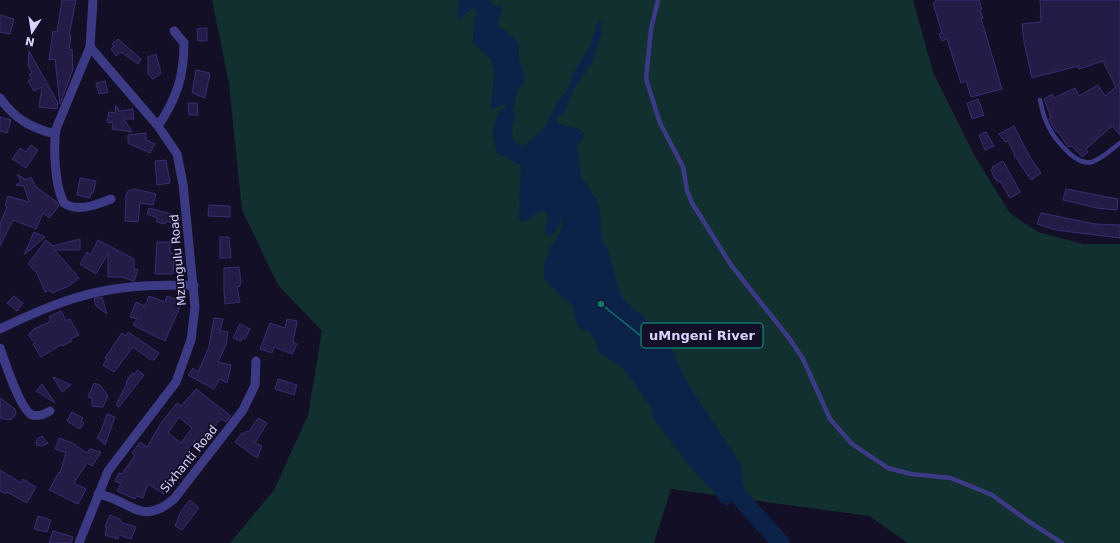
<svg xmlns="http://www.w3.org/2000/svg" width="1120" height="543" viewBox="0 0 1120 543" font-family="'DejaVu Sans',sans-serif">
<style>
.green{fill:#12302f}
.water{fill:#0c2248}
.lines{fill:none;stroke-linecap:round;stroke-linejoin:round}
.river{stroke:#0c2248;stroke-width:18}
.building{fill:#241b47;stroke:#3b2d73;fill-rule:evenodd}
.service{stroke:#3d3a85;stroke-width:4.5}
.minor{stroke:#3d3a85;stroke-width:9}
.labels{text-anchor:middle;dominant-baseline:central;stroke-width:3.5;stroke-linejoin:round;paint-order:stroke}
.street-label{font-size:12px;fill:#d9d4ff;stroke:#130f26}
.leader{fill:none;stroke:#0f766e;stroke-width:1.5}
.callout-dot{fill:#0f766e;stroke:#130f26;stroke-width:1.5}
.callout{fill:#130f26;stroke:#0f766e;stroke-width:1.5}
.callout-label{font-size:13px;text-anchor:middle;font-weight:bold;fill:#d9d4ff}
</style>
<rect width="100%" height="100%" fill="#130f26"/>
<!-- green -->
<path class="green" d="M212 0H913L933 72 974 155 1010 213 1038 232 1083 244H1120V543H908L869 516 671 489 654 543H230L274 490 308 415 322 331 278 285 242 210 229 84Z"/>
<!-- water -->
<path class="water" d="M460 0H484L458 20 457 13Z
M487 5 502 6 497 28 504 29 508 35 513 37 518 42C520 48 518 53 519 58 521 73 532 78 517 90L514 108 505 125 506 135 504 141 500 143 494 140C491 124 498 116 507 105L505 103 493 109 491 108 494 73 491 59 473 43 474 16 476 15 480 20Z
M598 21H601L602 34 592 63 573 90 564 114 557 117 556 121C564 129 577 124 584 133L583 139 577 145 581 176 595 197 599 207 602 240 608 251 619 290 623 298 634 309 660 331 671 348 685 379 741 465 744 488 743 492 727 506 720 502 716 494 698 476 671 442 653 418 651 407 624 369 599 353 596 341 588 331 579 328 577 325 573 306 548 284 544 277V264L551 246 559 234 563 222H560L555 232 549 236 546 235 545 226 549 218 546 213 540 211 524 222 519 221 521 163 525 152V145L544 128 549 121 550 115 555 108 558 100 567 92 573 73 590 46Z"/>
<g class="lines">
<!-- river -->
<path class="river" d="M481 0 487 14 490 31
M506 117 503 126 504 146 544 168
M721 477 781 543"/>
</g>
<!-- building -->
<path class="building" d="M62 0H76L69 35H71L69 50 72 49 73 69 60 104 55 59 49 60 53 31 57 32Z
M935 0H979L982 9 980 10 983 18H981L1002 89 971 97 966 81 961 83 947 39 942 41 939 34 942 33 933 3 936 2Z
M1040 0H1120V135L1112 126 1086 149 1088 152 1082 157 1072 146 1068 147 1058 132H1056L1049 119 1051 118 1044 99 1052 94 1054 98 1075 88 1079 96 1098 85 1105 96 1116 87 1103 61 1079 69 1078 66 1032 78 1024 42 1022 24 1041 22Z
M0 15 14 19 10 34 0 32Z
M202 28H207V41H198L197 29Z
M118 39 141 59 138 64 121 52 116 56 111 49 114 46 112 44Z
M29 51 58 103 57 109 39 107 42 87 34 91 28 81 32 79 29 74 32 73 28 65Z
M156 54 161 73 153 79 148 74V57Z
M196 70 210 73 205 98 192 93Z
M105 81 108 92 99 94 96 83Z
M978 99 984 115 972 119 967 103Z
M188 103H197L198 115H189Z
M116 105 119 111 133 109 134 119H124L132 132 112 129 113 123 107 122 109 112 115 113Z
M0 117 11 120 7 133 0 131Z
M1014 126 1031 159 1041 173 1031 180 1014 155H1015L1008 141 1005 142 999 134Z
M986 132 994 146 985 150 979 135Z
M146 133V140L155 144 150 153 128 143V135Z
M31 145 38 150 26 168 12 159 20 148 26 152Z
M166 160 170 183 157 185 155 161Z
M1003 161 1020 192 1010 198 1000 181 999 182 995 179 991 170 993 168 992 167Z
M17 174 26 180 31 177 36 187 57 202 59 206 49 218 43 213 36 229 13 220 0 246V223L7 207 5 206 8 196 29 202 24 186 16 185 21 182Z
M80 178 96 181 93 193H91L90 198 77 195Z
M135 189 156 194 153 205 140 203 138 222 125 221 126 199 125 198 128 191Z
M1066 189 1118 199 1117 210 1097 208 1063 200Z
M209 205 230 206V217L208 216Z
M149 208 175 215 173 223 166 221 165 224 157 222V218L147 214Z
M1041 213 1095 224 1120 225V238L1056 230 1037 224Z
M34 232 45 237 24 255Z
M220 237H229L231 258H220Z
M80 239V250H55L79 278 69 286 52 293 50 290 45 292 37 273 28 264 46 240 53 246Z
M98 240 134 259V269L138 270 134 281 121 277H108V253L96 274 80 264 87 252 91 255Z
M157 242H170V253H174L173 274H155Z
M239 267 241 282 240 286 237 287 240 302 225 304 224 291V268Z
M14 296 23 303 17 311 7 303Z
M149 296 165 302 167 296 182 302 165 341 133 325 137 319 130 317 136 302 145 306Z
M102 297 107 314 96 306 94 299Z
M61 311 66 321 70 319 79 335 71 339 72 341 62 346V344L41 357 33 344 35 343 28 335 34 329 51 321 49 317Z
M214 318 223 319 220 331 228 332 226 345 218 362 231 365 227 383 220 379 214 389 188 375 193 368 198 372 209 347Z
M287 319 297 321 293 342 297 344 292 354 274 347 272 353 260 349 270 323 285 328Z
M240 324 250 329 245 339 242 338 241 341 233 338Z
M128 332 159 353 154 360H151L133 347 114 372 103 365 107 359 105 358 122 333 126 336Z
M138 370 144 375 119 407 116 405 127 383 126 382 132 373 134 374Z
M53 377 71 385 62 392Z
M278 379 297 385 294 395 275 389Z
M94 383 100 385 108 396 103 407 92 406V398L88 397Z
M42 384 55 403 36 391Z
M196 389 231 416 226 422 221 419 199 446 195 442 188 448 193 454 182 466 164 494 148 484 143 498 137 496 135 499 117 491 121 484 115 481 119 473 122 474 135 455 132 453 140 442 147 447 161 423 177 403 181 406ZM179 417 192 428 181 443 168 433Z
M0 398 15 409 16 414 13 418 9 420 0 418Z
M72 412 83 418 81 421 84 423 80 429 67 421Z
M107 414 115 417 105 445 97 438 101 431Z
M258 418 267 423 255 443 262 446 257 458 235 442 242 433 244 434 246 431 249 432Z
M42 436 48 443 42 446 36 445 37 439Z
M59 438 72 443 87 453 90 449 101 452 92 466 87 463 74 483 86 489 78 504 49 490 59 472 60 473 66 453 55 449Z
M0 470 21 483 23 479 36 487 27 503 7 492 6 494 0 491Z
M190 500 199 508 182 530 175 526 181 511Z
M110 515 121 520 120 522 136 527 131 539 119 535 118 539 105 535 107 527H105Z
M38 516 51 520 47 532 34 529Z
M53 531 73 537 71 543H49Z"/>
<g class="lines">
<!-- service -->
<path class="service" d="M658 0 651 29 646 79 660 123 683 167 687 190 692 203 731 265 789 338 803 359 830 419 852 444 888 468 911 474 951 478 992 495 1028 521 1062 543
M1040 100C1042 107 1043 115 1046 121 1051 135 1075 167 1092 162 1102 159 1112 149 1120 143"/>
<!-- minor -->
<path class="minor" d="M90 47 56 129C53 148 55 187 64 203 77 213 98 204 111 199
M0 98C15 119 31 128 55 134
M158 126C177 98 184 76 184 43L174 31
M0 329C33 313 67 298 103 291 132 285 164 285 194 285
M0 348C5 362 20 409 32 415 39 417 45 414 50 411
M98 494C130 499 140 528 174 499L243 410 255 385 256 361
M79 543 108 471 176 382 191 340 195 307 183 184 177 154 158 126 90 47 93 0"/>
</g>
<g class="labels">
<!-- street labels -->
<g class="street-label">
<text transform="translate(178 260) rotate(-95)">Mzungulu Road</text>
<text transform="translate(189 459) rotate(-51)">Sixhanti Road</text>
</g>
</g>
<!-- callouts -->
<path class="leader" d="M601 304L641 336"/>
<circle class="callout-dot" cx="601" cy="304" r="4"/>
<rect class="callout" x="641" y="323" width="122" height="25" rx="4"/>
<g class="callout-label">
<text x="702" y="340">uMngeni River</text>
</g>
<!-- north arrow -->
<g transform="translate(32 32) rotate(192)" stroke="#130f26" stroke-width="3" paint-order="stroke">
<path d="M0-3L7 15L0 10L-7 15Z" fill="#d9d4ff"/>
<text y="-6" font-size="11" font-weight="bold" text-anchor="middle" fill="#d9d4ff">N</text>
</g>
</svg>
